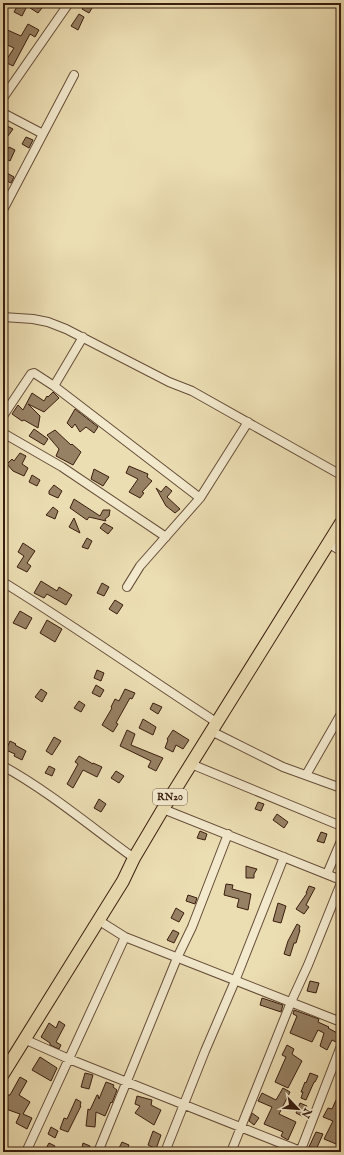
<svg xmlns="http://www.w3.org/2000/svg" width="344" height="1155" viewBox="0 0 344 1155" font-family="'IM FELL English',serif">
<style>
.building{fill:#978164;stroke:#3a1d0f}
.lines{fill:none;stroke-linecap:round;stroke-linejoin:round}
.minor-casing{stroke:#664d38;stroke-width:10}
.primary-casing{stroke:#3a1d0f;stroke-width:14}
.minor{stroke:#f3eace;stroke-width:8}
.primary{stroke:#ecdeb3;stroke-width:12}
.labels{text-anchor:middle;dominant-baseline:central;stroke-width:3.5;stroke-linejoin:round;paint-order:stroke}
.shield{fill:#f3eace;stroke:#725a48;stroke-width:1}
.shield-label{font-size:10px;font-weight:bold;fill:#3a1d0f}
</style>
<rect width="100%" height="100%" fill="#ecdeb3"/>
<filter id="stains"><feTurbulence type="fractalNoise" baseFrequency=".005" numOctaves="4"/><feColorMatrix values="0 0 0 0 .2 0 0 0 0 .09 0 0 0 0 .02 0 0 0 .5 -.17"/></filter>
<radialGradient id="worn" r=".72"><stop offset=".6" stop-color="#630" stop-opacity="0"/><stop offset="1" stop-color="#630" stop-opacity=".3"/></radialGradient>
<!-- building -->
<path class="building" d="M19 3H34L42 8 38 13 27 6 22 16 14 12Z
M86 3H95L89 13 82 9Z
M79 14 84 17 78 30 71 26Z
M28 24 39 30 35 37 30 34 13 66 5 62 14 48 3 43V28L21 36Z
M7 126 13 129 8 136 3 133Z
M26 137 33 140 29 148 22 144Z
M9 147 15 150 10 161 3 157Z
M7 173 14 177 11 183 3 179Z
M53 392 59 398 44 412 28 404 40 416 38 428 24 420 22 421 12 414 18 405 23 410 32 393 44 401 47 396 48 397Z
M75 409 98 427 94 433 86 427 80 432 75 424 72 428 67 423Z
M34 429 48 439 44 445 29 436Z
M55 430 71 445 72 444 81 452 73 465 56 456 59 449 47 435Z
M20 453 26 456 22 464 28 468 24 476 13 471 7 464 12 459 14 461Z
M129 466 148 474 147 477 152 481 142 492 144 493 140 498 129 492 138 479 126 473Z
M94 469 109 477 103 486 91 479Z
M32 475 40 480 37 486 29 482Z
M54 485 62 491 58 498 49 494V491Z
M166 486 172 491 167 497 180 509 175 513 166 506 156 488 161 492Z
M74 499 100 516 103 510H110L109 516 105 519 106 521 89 517 87 520 70 508Z
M53 507 58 511 55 519 46 515Z
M74 518 80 533 69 527Z
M104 523 113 528 108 534 100 528Z
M87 538 92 541 88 549 82 547Z
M23 543 35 551 27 563 31 566 27 572 17 567 24 556 18 552Z
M41 581 57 591 59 587 72 595 66 605 47 594 44 598 34 593Z
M102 583 109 587 104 596 97 593Z
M115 600 123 605 117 614 109 609Z
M20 611 32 618 26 629 13 623Z
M47 620 62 629 55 642 40 633Z
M97 670 104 673 101 681 94 678Z
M96 685 104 690 100 697 92 693Z
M41 689 47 693 42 702 35 697Z
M125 689 135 693 132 699 130 698 116 723 118 724 113 732 102 725 112 708 111 707 115 699 119 701Z
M79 701 85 705 81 712 74 708Z
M153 703 162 707 158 714 150 709Z
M143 719 156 727 153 735 139 728Z
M127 730 135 734 131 745 163 758 156 771 148 767 151 761 120 746Z
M173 730 189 740 183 749 176 745 173 752 165 748 168 740 167 739Z
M54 737 61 741 52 755 46 751Z
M10 741 16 744 15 745 26 751 22 760 14 756 15 754 6 750Z
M79 756 93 764V763L102 767 97 777 83 770 73 788 67 784 78 764 75 762Z
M49 766 55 769 52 776 45 773Z
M116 771 124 776 119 783 111 778Z
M99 799 106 804 101 812 94 808Z
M258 802 264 804 261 811 255 809Z
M277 814 288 822 284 828 273 820Z
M200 831 207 834 205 840 197 838Z
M321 832 327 834 324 843 317 841Z
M246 866 257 869 254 874V878H246Z
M226 884 233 885 232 889 251 894 248 910 237 907 239 899 224 895Z
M309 886 315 888 306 905 309 907 304 914 296 909 307 893H306Z
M188 895 197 898 195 904 186 901Z
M278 903 286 906 281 923 273 921Z
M176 908 184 913 179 922 171 918Z
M297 924 300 926 299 930H300L296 943H294L290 956 284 954 288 941Z
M173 930 179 933 174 943 167 940Z
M310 981 319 983 316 993 307 991Z
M262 998 283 1005 281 1012 260 1005Z
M294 1010 319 1019 318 1022 329 1027 328 1028 339 1034 336 1042 332 1040 327 1050 320 1046 324 1033 318 1030 312 1042 290 1033 297 1016 293 1014Z
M59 1021 65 1025 56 1042 61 1045 59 1049 50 1045V1043L41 1037 49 1023 56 1028Z
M287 1045 294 1049 292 1054 302 1061 288 1088 275 1082 286 1057 282 1055Z
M40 1057 57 1068 51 1081 32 1070Z
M85 1073 93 1075 89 1089 81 1087Z
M310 1073 318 1076 315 1082H314L306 1100 301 1098 303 1092H301L305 1082 306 1083Z
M20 1077 27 1081 19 1095 30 1102 23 1114 32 1118 27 1129 16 1123 20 1114 3 1108 8 1095H10Z
M106 1082 114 1085 113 1087 117 1090 112 1103 111 1102 105 1116 96 1112 95 1127 86 1126 88 1109 90 1110 97 1095H98L99 1099Z
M283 1088 290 1092 279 1114 296 1122 288 1140 281 1136 283 1132 264 1124 272 1107 258 1101 262 1093 276 1100Z
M341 1089V1146L324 1139 333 1121 323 1117 328 1108 332 1109Z
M137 1096 152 1100 151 1105 161 1110 154 1125 135 1113 140 1106 135 1104Z
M76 1099 81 1102 80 1106H81L68 1132 60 1129 64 1118 67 1119Z
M300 1103 307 1106 302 1116 296 1113Z
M252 1113 259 1118 254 1125 249 1121Z
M51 1127 58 1131 55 1138 48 1134Z
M153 1131 161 1135 156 1149 148 1145Z
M316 1132 323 1134 315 1152H308V1149Z
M122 1142 129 1145 126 1152H117Z
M49 1143 55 1146 52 1152H44Z
M83 1143 90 1146 89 1152H81Z"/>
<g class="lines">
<!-- minor casing -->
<g class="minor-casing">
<path id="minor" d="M3 98 69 3
M3 113 43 134
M3 210 74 75
M3 317 33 319 48 322 66 329 169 382 192 391 341 475
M54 386 200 498
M3 416 31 374 34 373 54 386 83 337
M3 433 62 467 166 537
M328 543 341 551
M3 582C76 627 145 676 216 722
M127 587 140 566 200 498 248 422
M211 731 283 767 341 788
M191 764 341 826
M3 766C50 792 91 827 134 858
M306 775 341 714
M163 809 341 880
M327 874 341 841
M98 920 125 937 341 1022
M24 1039 69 1059 303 1152
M26 1152 125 937
M98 1152 177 958 192 927 228 834
M165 1152 205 1051 235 981 284 857
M231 1152 291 1002 308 965 341 883
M300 1152 341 1046"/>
</g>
<!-- primary casing -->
<g class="primary-casing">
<path id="primary" d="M3 1074 123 881 134 858 163 809 341 523"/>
</g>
<!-- minor -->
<use href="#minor" class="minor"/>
<!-- primary -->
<use href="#primary" class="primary"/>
</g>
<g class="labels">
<!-- shield labels -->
<rect class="shield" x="153" y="789" width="34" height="16" rx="3"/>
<g class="shield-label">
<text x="170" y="797">RN20</text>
</g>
</g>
<!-- margin -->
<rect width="344" height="1155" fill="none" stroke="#ecdeb3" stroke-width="16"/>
<rect x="4" y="4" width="336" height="1147" fill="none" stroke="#3a1d0f" stroke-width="2"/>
<rect x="8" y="8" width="328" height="1139" fill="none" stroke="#3a1d0f"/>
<!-- north arrow -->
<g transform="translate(298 1109) rotate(116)" stroke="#f3eace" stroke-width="3" paint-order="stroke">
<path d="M0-3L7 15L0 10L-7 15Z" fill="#3a1d0f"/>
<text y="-6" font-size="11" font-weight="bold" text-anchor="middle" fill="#3a1d0f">N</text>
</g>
<rect width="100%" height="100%" filter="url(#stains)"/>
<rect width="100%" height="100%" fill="url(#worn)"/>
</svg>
